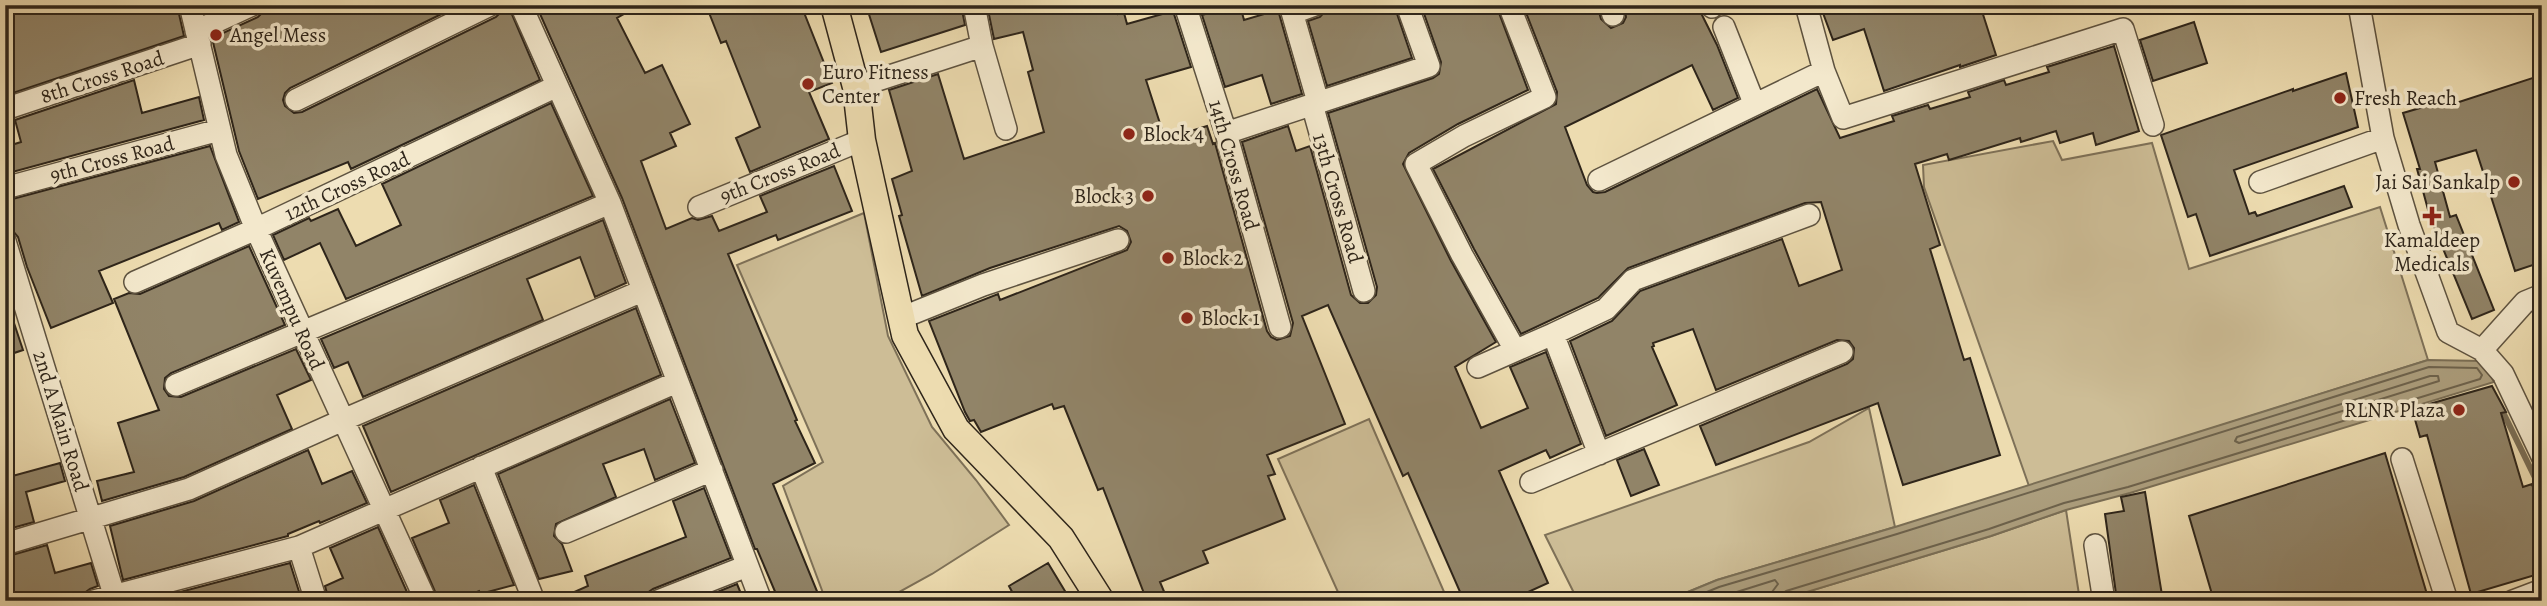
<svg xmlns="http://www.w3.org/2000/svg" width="2547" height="606" viewBox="0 0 2547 606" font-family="Alegreya,serif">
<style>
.green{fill:#cdbd96;stroke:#7e7158;stroke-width:2}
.water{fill:#ac9e7d;stroke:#7a6e55;stroke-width:2}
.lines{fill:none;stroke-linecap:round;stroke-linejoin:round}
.shore{stroke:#6d624c;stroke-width:2}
.stream{stroke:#7a6e55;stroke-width:6}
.building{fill:#918468;stroke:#2e251a;stroke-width:2}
.minor-casing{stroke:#5e5340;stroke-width:24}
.major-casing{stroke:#2e251a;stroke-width:29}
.minor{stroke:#f3e8cc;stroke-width:21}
.major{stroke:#eddcb0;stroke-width:26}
.poi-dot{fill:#8f2418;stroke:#f3e8cc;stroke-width:2.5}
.labels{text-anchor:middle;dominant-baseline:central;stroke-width:7;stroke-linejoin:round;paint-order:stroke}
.poi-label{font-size:21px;fill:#2e251a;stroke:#f3e8cc;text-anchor:start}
.street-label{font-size:21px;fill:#2e251a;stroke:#f3e8cc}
</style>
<rect width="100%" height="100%" fill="#eddcb0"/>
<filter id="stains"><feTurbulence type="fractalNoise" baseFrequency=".00286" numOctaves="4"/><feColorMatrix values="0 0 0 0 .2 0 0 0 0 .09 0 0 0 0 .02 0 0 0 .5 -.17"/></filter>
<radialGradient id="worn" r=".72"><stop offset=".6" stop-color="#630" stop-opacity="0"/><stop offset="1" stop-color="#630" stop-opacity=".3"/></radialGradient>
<!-- green -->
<path class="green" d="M2053 141 2062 160 2152 143 2189 269 2380 207 2428 360 2029 486 1924 187 1923 165Z
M864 213 888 336 932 427 976 480 1009 525 932 574 883 601H826L783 486 823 462 737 265Z
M1869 408 1895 527 1717 580 1666 601H1578L1545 535 1809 442Z
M1369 419 1448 601H1342L1278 459Z
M2066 510 2080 601H1777L1991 536Z"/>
<!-- water -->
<path class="water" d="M2428 360 2483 361 2494 382 2130 493 2066 510 1991 536 1777 601H1666L1717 580 1895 527Z"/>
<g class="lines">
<!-- shore -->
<path class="shore" d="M2430 376H2438L2439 381 2239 443 2235 441 2237 437Z
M1685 601 1719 587 1897 534 2429 367 2477 368 2482 375 2480 379 2128 487 2064 503 1989 529 1786 591 1781 595 1780 601
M1708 601 1775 580 1778 584 1772 592 1771 601"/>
<!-- stream -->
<path class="stream" d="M2500 406 2542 492"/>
</g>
<!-- building -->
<path class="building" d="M31 5H177L184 36 10 94 5 78V12Z
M265 5H460L290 88 285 93 283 100 285 106 294 113 302 112 496 17 501 12 503 5H508L540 80 355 167 351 169 348 162 258 199 239 151 212 38 258 17 263 12Z
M536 5H640L617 18 645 73 662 65 690 124 670 133 676 146 641 161 666 229 692 218 698 220 712 216 719 231 767 212 760 196 834 166 852 211 778 240 776 235 728 254 797 420 795 421 815 463 773 484 821 601H779L757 549H755L622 198Z
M706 5H801L832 83 809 92 829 139 750 172 736 138 760 127 726 41 721 43Z
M866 5H961L965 25 881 52Z
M987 5H1116L1118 14 1124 13 1127 24 1173 11 1191 67 1146 80 1165 139 1207 126 1213 144 1215 143 1267 331 1271 337 1277 340 1290 336 1293 323 1242 142 1288 126 1296 151 1310 146 1351 295 1360 303H1368L1376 295 1377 287 1328 113 1433 78 1439 74 1441 62 1421 5H1496L1528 90 1458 124 1409 153 1403 164 1451 261 1496 342 1455 367 1481 428 1528 408 1510 367 1546 352 1581 444 1550 458 1546 450 1499 471 1548 583 1508 601H1464L1408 473 1403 476 1328 305 1302 316 1345 424 1267 455 1275 474 1268 476 1285 519 1203 551 1208 563 1160 582 1168 601H1147L1103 488 1098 490 1064 406 1054 409 1052 404 981 432 974 420 970 421 965 412 929 321 998 294 1000 300 1122 252 1127 250 1131 242 1127 231 1119 226 990 268 922 296 899 216 902 215 892 179 912 171 889 90 938 74 964 159 1044 132 1028 72 1033 70 1023 32 994 39Z
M1236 5H1240L1244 20 1278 10 1302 94 1271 104 1262 75 1225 87 1202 15Z
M1337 5H1394L1412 58 1327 86 1308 21 1320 17 1328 8Z
M1523 5H1597L1601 19 1611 28 1623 23 1626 17 1624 5H1697L1717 45 1738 98 1713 110 1692 65 1565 127 1587 185 1593 192 1597 193 1605 192 1817 89 1840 138 1894 121 1892 116 1928 105 1930 109 1970 97 1968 92 2004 80 2006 85 2049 72 2047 67 2114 46 2139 131 2096 145 2093 133 2060 143 2056 131 2021 142 2020 138 1949 160 1947 154 1915 164 1940 245 1930 249 1964 360 1970 358 2000 455 1903 485 1878 403 1716 465 1700 426 1847 364 1853 359 1854 348 1849 341 1837 340 1716 390 1693 329 1653 343 1654 346 1652 347 1677 405 1606 436 1570 341 1612 321 1640 291 1782 239 1799 286 1842 270 1821 202 1805 203 1628 268 1598 298 1521 334 1474 249 1433 169 1556 104 1557 92Z
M1820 5H1980L1996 55 1960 67V65L1884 91 1864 29 1833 40Z
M2194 22 2207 63 2153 81 2140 40Z
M2346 73 2358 127 2234 170 2249 214 2255 212 2257 216 2344 186 2352 207 2210 256 2196 214 2188 217 2161 135 2293 89V91Z
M2542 75V262L2515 271 2476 150 2435 162 2450 217 2456 215 2494 310 2472 319 2430 217 2417 169H2420L2403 113 2454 98 2456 103Z
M134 80 142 113 199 97 204 120 5 174V147L21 142 15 120Z
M551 103 593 196 346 299 320 243 284 260 273 235 309 218 311 221 338 209 356 246 401 225 382 184Z
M210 146 239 222 222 230 219 223 99 271 113 303 51 328 27 267 18 237 12 230 5 214V201Z
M603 220 626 283 595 297 580 257 527 279 543 320 363 397 348 362 334 368 321 339Z
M249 246 285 325 171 373 165 378 164 389 169 396 181 397 296 349 311 380 277 395 292 429 184 477 102 501 97 481 134 472 118 423 159 410 114 299 129 293 140 294Z
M8 305 23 350 5 356V306Z
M636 308 661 375 391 492 363 426Z
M2492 386 2506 412 2501 413 2523 487 2532 484 2542 518V573L2471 594 2427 435 2420 437 2412 409Z
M670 399 695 463 655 480 644 449 603 464 616 497 556 524 554 536 562 544 572 571 539 579 498 474Z
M1644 449 1659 485 1631 496 1617 460Z
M308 450 322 484 352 471 367 503 320 523 319 521 288 534V536L123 580 110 526 194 501Z
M2385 453 2429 601H2214L2189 516Z
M60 463 65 481 26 492 34 522 5 530V478Z
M474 485 514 585 480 594 479 591 455 601H439L412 538 449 523 440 500Z
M704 488 731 558 653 589 647 593 645 601H554L588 586 585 576 686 537 673 501Z
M2145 492 2163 601H2117L2105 514 2124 511 2121 497Z
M378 527 411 601H329L325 586 343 578 330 548Z
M47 545 55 573 91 563 98 586 90 589 83 594 60 601H8L5 589V557Z
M290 563 302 601H146Z
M1048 563 1071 601H1017L1009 586Z
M737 584 744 601H695Z"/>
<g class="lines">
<!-- minor casing -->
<g class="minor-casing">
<path id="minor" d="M190 5 226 155 256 229 426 601
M521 5 610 203 761 601
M974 5 982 46 1006 129
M1185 5 1226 133 1280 327
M1290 5 1318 102
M1509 5 1545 97 1464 136 1416 164 1462 255 1515 350
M1610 5 1613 15
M1711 5 1712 7
M1806 5 1824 71 1843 118 2123 29 2153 125
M2359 5 2383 138 2409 225 2448 332 2482 350 2503 374 2542 456
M1293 13 1315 5
M1724 27 1754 103
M196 31 252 5
M856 87 982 46
M296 100 490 5
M1312 104 1364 291
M5 109 200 44
M1226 133 1429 66 1407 5
M1599 180 1824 71
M2260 182 2383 138
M5 188 219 130
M699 207 862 140
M5 241 116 601
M135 282 256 229 557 86
M901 318 983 285 1118 240
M1553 334 1606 309 1633 280 1809 215
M2482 350 2525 302 2542 295
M1478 367 1553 334 1599 454
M176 385 610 203
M2402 459 2447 601
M481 467 534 601
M1531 482 1842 352
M566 532 712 470
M5 544 189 489 343 420 642 291
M2095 545 2104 601
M299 547 316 601
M94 601 299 547 677 382
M658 601 747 566
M2513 601 2542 590"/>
</g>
<!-- major casing -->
<g class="major-casing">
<path id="major" d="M834 5 856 87 862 140 905 335 956 429 1061 538 1101 601"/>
</g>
<!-- minor -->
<use href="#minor" class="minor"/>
<!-- major -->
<use href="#major" class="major"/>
</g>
<!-- markers -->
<g class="poi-dot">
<circle cx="216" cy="35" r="7"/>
<circle cx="808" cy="84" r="7"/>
<circle cx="2340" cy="98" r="7"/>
<circle cx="1129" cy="134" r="7"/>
<circle cx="2514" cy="182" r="7"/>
<circle cx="1148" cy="196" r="7"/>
<path d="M2428.5 205.5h7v7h7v7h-7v7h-7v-7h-7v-7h7z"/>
<circle cx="1168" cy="258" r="7"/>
<circle cx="1187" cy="318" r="7"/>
<circle cx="2459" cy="410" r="7"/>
</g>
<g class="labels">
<!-- poi labels -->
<g class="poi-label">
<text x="230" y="35">Angel Mess</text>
<text x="822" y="72">Euro Fitness<tspan x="822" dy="24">Center</tspan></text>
<text x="2354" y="98">Fresh Reach</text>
<text x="1143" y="134">Block 4</text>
<text x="2500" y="182" text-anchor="end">Jai Sai Sankalp</text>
<text x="1134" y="196" text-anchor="end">Block 3</text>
<text x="2432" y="240" text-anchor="middle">Kamaldeep<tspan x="2432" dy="24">Medicals</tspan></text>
<text x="1182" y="258">Block 2</text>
<text x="1201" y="318">Block 1</text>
<text x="2445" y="410" text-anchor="end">RLNR Plaza</text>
</g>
<!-- street labels -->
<g class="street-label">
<text transform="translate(102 77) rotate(-18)">8th Cross Road</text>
<text transform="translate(112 159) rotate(-15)">9th Cross Road</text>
<text transform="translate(1234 165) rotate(74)">14th Cross Road</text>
<text transform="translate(780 173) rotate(-22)">9th Cross Road</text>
<text transform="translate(347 186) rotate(-25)">12th Cross Road</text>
<text transform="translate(1338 198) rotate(74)">13th Cross Road</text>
<text transform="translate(292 309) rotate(66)">Kuvempu Road</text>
<text transform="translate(61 421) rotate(73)">2nd A Main Road</text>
</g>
</g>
<!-- margin -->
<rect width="2547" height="606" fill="none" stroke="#eddcb0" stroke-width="28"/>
<rect x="7" y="7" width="2533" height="592" fill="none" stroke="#2e251a" stroke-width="3.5"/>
<rect x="14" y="14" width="2519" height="578" fill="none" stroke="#2e251a" stroke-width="2"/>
<rect width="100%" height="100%" filter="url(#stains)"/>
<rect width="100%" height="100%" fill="url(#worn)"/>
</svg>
